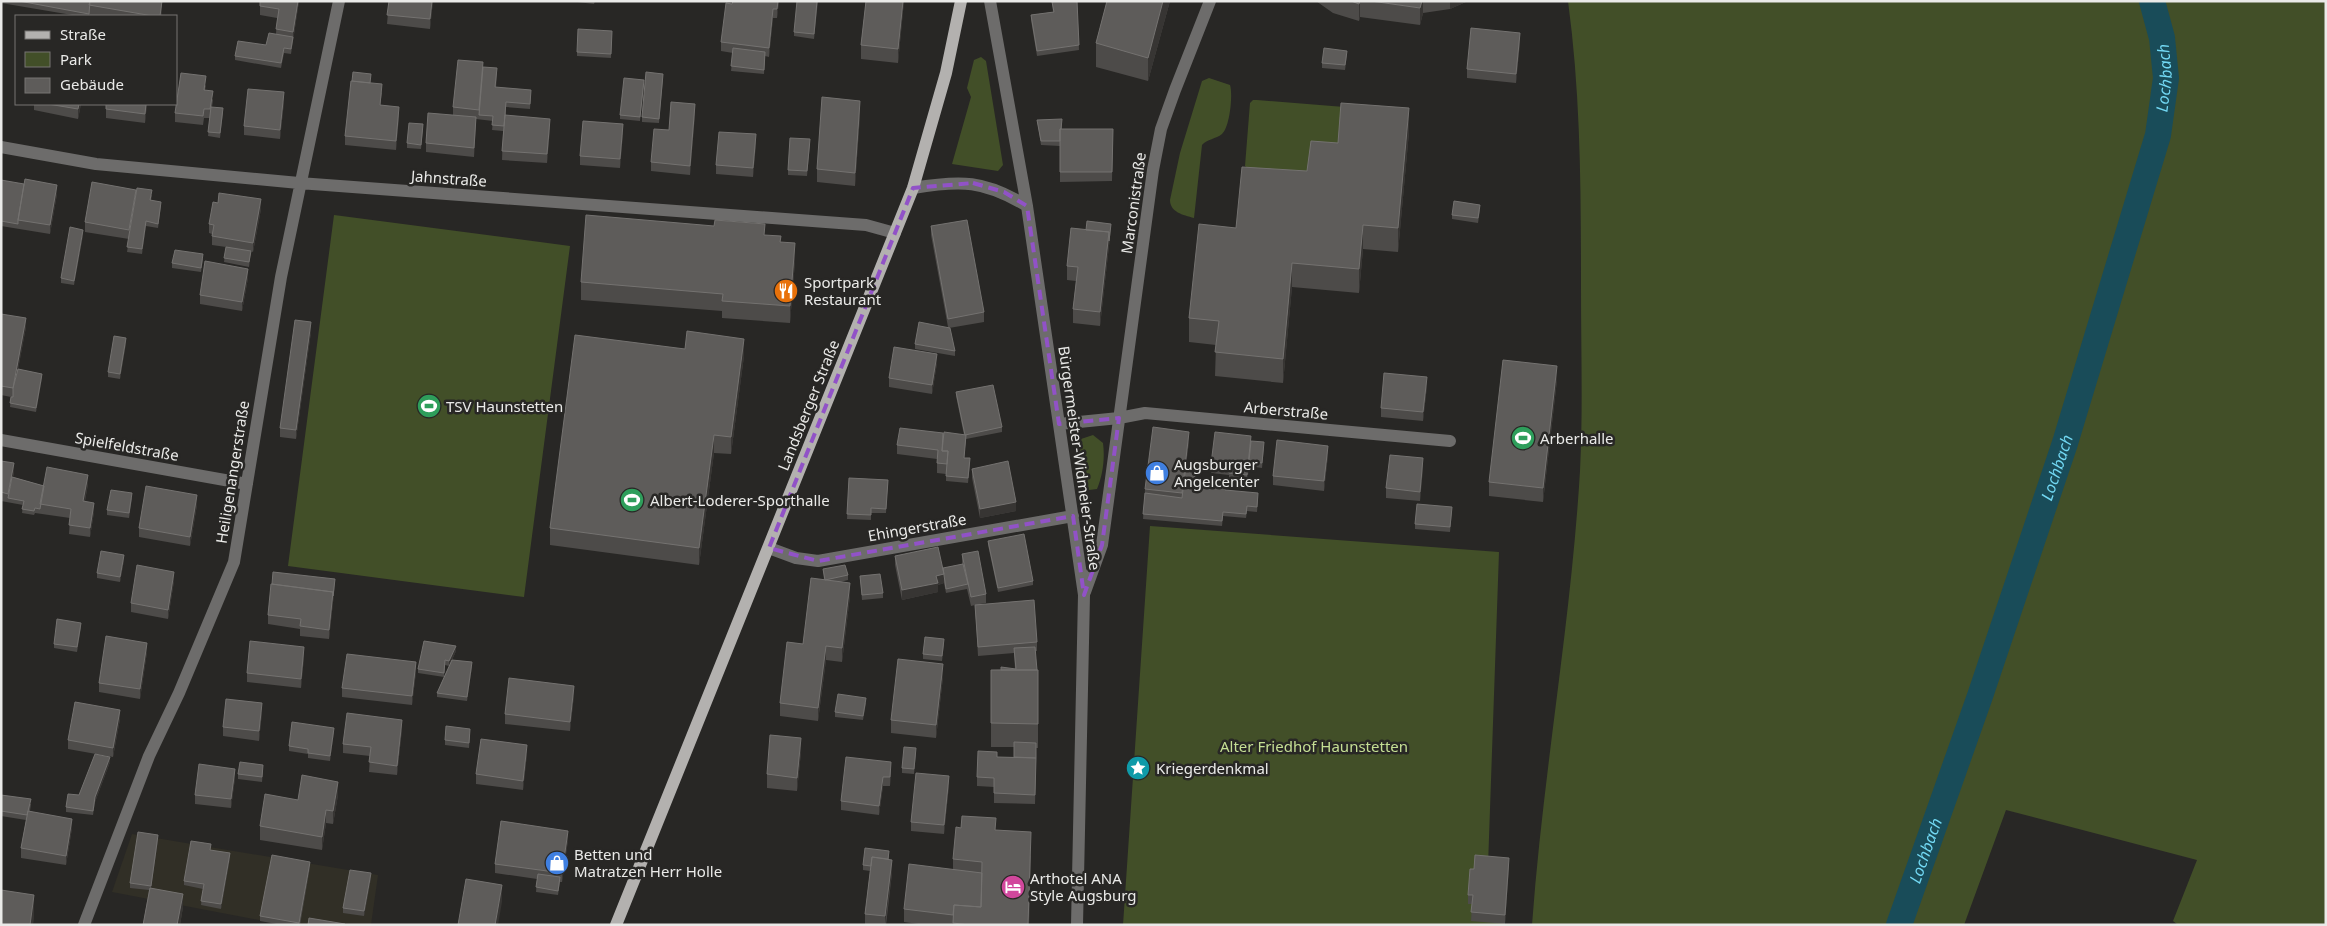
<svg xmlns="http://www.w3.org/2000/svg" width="2327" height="926" viewBox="0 0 2327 926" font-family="'Noto Sans',sans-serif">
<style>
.built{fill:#312f26}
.green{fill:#424f28}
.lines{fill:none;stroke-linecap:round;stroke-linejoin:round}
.canal{stroke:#194c59;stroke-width:26}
.minor{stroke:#6d6c6b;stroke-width:12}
.major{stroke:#b3b1af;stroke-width:12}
.wall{fill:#4d4b49}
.shaded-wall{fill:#373533}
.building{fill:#5e5c5a;stroke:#747270}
.marked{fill:none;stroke:#9152c7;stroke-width:4;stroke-dasharray:10 6;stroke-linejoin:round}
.labels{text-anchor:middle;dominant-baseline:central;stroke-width:5;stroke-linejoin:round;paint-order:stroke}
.street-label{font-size:15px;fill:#eaeae8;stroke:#282725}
.poi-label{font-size:15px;fill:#eaeae8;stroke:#282725;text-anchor:start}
.park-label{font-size:15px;fill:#c5df94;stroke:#282725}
.water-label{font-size:16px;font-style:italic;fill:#72d8f3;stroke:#282725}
</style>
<rect width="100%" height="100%" fill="#282725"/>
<!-- built -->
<path class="built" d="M132 834 378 875 371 925H285L112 892Z"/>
<!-- green -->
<path class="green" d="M1568 1H2326V925H2178L2173 921 2197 860 2006 810 1964 925H1532C1543 773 1571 623 1580 471 1583 411 1581 350 1581 289 1581 193 1581 97 1568 1Z
M981 57 986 61 1003 165 998 171 952 164 971 97 967 88 974 60Z
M1209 78 1230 85C1233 94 1230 127 1222 134 1216 139 1207 139 1202 145L1194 218C1183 215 1170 212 1170 200L1180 153 1202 81Z
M1253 100H1257L1394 111 1338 167 1309 179 1250 170 1245 166 1250 103Z
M334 215 570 246 524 597 288 566Z
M1093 435 1103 443C1105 458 1103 475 1097 489L1089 490 1085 486 1079 445 1081 439Z
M1150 526 1499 552 1488 866 1505 924 1123 925Z"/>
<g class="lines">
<!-- canal -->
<path class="canal" id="s1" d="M1899 925 1980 696 2065 443 2158 135 2166 78 2162 38 2152 1"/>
<!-- minor -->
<path class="minor" d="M990 1 1027 206 1084 595 1077 925
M1 147 96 164 299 183 866 225 895 233
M913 188C961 180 984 180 1027 206
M1059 424 1119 418 1145 413 1450 441
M1 440 247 484
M769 548 796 558 818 561 1073 516
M1085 592 1102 545 1153 170 1161 129 1175 90 1210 1
M84 925 149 756 179 693 234 562 281 277 339 1"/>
<!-- major -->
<path class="major" d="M616 925 913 188 946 73 961 1"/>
</g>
<!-- wall -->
<path class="wall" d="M1 1H162V16H78L1 3Z
M299 1 291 54 284 53 281 68 235 60V56L266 45 276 34 277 18 260 15V6Z
M389 1H433L430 29 387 24Z
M569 1H595L594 4Z
M779 1 777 18H773L769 57 765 56 764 74 731 71 733 53 721 51V42L732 4Z
M818 1 814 39 794 36V32Z
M866 1H904L898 63 861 59V45Z
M1077 1 1079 50 1037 56 1031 20V15L1053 12 1052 2Z
M1107 1H1170L1148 81 1096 67V43Z
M1316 1H1468L1450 9 1423 13 1420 25 1360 17 1359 21 1333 13Z
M612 31 611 58 577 56V52Z
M1520 42 1516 83 1467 78V69Z
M1347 55 1345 70 1322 68V63Z
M483 67 497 73 496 88 531 95 530 109 506 107V115L550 128 547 163 502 160 503 131 492 130 493 121 476 119 474 157 426 152V143L453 115V107Z
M663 79 659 123 642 122V117Z
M370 83 382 93 380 105 399 116 396 150 345 145V136Z
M206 85 205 90 213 100 212 107 223 113 220 138 208 136 210 118H204L203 125 175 122V113Z
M644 85 640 121 620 119V115Z
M284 102 280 139 244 135V126Z
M34 104H81L78 119 34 110Z
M106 104H147L145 123 106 118Z
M695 114 690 175 651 171V162L669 130Z
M860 115 855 186 817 182V169Z
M1037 120 1062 124V129H1113L1112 181 1060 182V146L1041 145Z
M423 129 421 149 407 148V143Z
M1409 132 1398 252 1363 249 1359 293 1292 287 1283 383 1215 376 1216 345 1189 342V318L1236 228 1307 171 1338 143Z
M623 133 620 168 580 165V156Z
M756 143 753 177 716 174V165Z
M810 144 807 176 788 175V170Z
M1 180 57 194 50 234 1 226Z
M152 195 151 200 161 206 158 228 146 226 142 254 127 252 129 239 85 232V222Z
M261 209 253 252 251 251 249 267 224 262 226 247 212 245V234L209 233V224Z
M1480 210 1478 223 1452 219V215Z
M931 226 984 312V322L949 328 955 351V356L915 349V344L948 327 931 235Z
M1111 228 1100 326 1073 323V309L1076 281 1067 280V266L1086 230Z
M83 235 74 285 61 283V278Z
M765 235 781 242 795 261 790 323 722 318V311L581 300V282Z
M203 259 201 272 172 268V263Z
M248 278 242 311 200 304V295Z
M1 314 26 327 18 369 42 378 36 412 10 407 11 397 1 395Z
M311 332 296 439 280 437V428Z
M126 343 120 379 108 377V372Z
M685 349 744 356 731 454 714 453 699 565 550 545V528Z
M937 363 932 394 889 387V378Z
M1557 380 1543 502 1489 496V482Z
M1427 386 1423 421 1381 417V408Z
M956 392 1002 427V432L966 439 964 458 970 463 968 483 946 481V474L937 473V459L897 454V445L943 433 964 435 956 396Z
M1189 441 1186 465 1196 471 1195 482 1258 497 1257 512 1247 511 1246 518 1223 516 1222 526 1143 519 1145 489Z
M1251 441 1264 447 1262 468 1249 466 1247 485 1229 483V475L1211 473V464Z
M1328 455 1324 491 1273 485V476Z
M1 461 14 472 13 477 44 486 88 484 85 501 94 512 90 537 69 534 70 518 35 513 34 515 22 513 23 505 1 501Z
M1423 468 1420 501 1386 498V488Z
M972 469 1016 511 980 518 972 478Z
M849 478 888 480 886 513H871V520L847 519Z
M132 498 129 518 107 515V510Z
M197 505 190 546 139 537V528Z
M1452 511 1450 532 1415 529V524Z
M988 541 1033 581V585L998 592 988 545Z
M962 554 986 594V603L980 604 1037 642V651H1035L1038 694V748H1036V768L1035 804 994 803V787L977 786V777L997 757H1014V747H991V670L1015 669 1014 653 978 656 975 605 971 606 967 589 946 593 944 583 938 585V592L902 600 895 565V556L943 568 962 564Z
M124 560 120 582 97 578V573Z
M823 569 848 575V580L840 582 850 596 842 662 826 660 818 721 780 716V703L803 644 824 580Z
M860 576 883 593V598L862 600Z
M174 581 168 619 131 612V603Z
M335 584 329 639 300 636V629L268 624V615Z
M81 627 77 652 54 648V644Z
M944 644 942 661 923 659V654Z
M456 651 452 660 472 667 467 701 437 697V693L449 666 445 665 444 677 418 673V669Z
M147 652 140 699 99 692V683Z
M304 657 301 688 247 682V673Z
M416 672 412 705 342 697V688Z
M943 677 936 738 891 733V720Z
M574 695 570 731 505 724V714Z
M866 703 863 720 835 717V712Z
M262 712 259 741 223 736V727Z
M120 719 113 757 68 749V740Z
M402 729 397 775 369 772 370 756 343 753V744Z
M334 732 330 761 308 758V754L289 751V746Z
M470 734 469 748 445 745V740Z
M801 752 797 791 767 788V774Z
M916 753 914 774 902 773V768Z
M527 754 523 790 476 784V774Z
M110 762 95 802 93 815 66 812V807L79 795Z
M263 770 262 782 238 779V774Z
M891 771 890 786H883L879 815 841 810V801Z
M235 778 231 808 195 804V795Z
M949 785 944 834 911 831V822Z
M1 795 31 804 30 811 72 828 66 865 21 858V848L26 820 1 816Z
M338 795 333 824 326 823 322 850 260 840V826L298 800Z
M996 830 1031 856 1029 925H925L904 922V909L953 869V859Z
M158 840 151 888 183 907 180 925H143L149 890 130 888V883Z
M568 840 562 882H560L558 895 536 892 537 879 495 873V864Z
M210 850 230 858 221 909 201 905 203 889 184 885V881Z
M889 855V859L892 873 886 925H865V914L870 871 863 870V865Z
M310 867 300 925H282L260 921V916Z
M1509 867 1505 924 1471 921 1472 904H1468V895L1474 869Z
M371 878 364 916 343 913V908Z"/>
<!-- shaded-wall -->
<path class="shaded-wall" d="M162 1V16H160Z
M298 1H299L293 41V32Z
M432 1H433L430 29V19Z
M778 1H779L777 18V9Z
M903 1H904L898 63V49Z
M1163 1H1170L1148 81V58Z
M1360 1V17L1359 21V4Z
M1422 1H1423V13L1420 25V8Z
M1450 1H1468L1450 9Z
M773 9V18L769 57V48Z
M1520 33V42L1516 83V74Z
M284 92V102L280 139V130Z
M860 101V115L855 186V173Z
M79 104H81L78 119V109Z
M146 104H147L145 123V114Z
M695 104V114L690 175V166Z
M399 107V116L396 150V141Z
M1409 108V132L1398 252V228Z
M476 117V126L474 157V148Z
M550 119V128L547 163V154Z
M623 124V133L620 168V159Z
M756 134V143L753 177V168Z
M57 185V194L50 234V225Z
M136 190V199L129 239V230Z
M261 199V209L253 252V243Z
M146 221V226L142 254V249Z
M1111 224V228L1100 326V312L1109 232Z
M1363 225V249L1359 293V269Z
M83 230V235L74 285V281Z
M795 243V261L790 323V306Z
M1292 263V287L1283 383V359Z
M248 269V278L242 311V302Z
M26 318V327L13 397V388Z
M311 322V332L296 439V430Z
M126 338V343L120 379V374Z
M744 339V356L731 454V437Z
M937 354V363L932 394V385Z
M1557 366V380L1543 502V488Z
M42 374V378L36 412V408Z
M1427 377V386L1423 421V412Z
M1189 432V441L1182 502V493Z
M714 435V453L699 565V548Z
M1251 436V446L1247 485V475Z
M1328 446V455L1324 491V481Z
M1423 458V468L1420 501V492Z
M14 463V472L9 498H8V494Z
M88 475V484L83 510V501Z
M197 495V505L190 546V537Z
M1016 502V511L980 518V509Z
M94 503V512L90 537V528Z
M124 555V560L120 582V577Z
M174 572V581L168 619V610Z
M944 574V583L938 585V592L902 600V590L936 576Z
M335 579V584L329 639V630Z
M850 583V596L842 662V648Z
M147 643V652L140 699V689Z
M456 646V651L449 666V661Z
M826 646V660L818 721V708Z
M304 647V657L301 688V679Z
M416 662V672L412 705V696Z
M472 662V667L467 701V697Z
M943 664V677L936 738V725Z
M574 686V695L570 731V722Z
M262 703V712L259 741V731Z
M120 710V719L113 757V748Z
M402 720V729L397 775V766Z
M334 728V732L330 761V756Z
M801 738V752L797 791V778Z
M527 745V754L523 790V781Z
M110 757V762L95 802 93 815 95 797Z
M891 762V771L890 786V777Z
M235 769V778L231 808V799Z
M949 776V785L944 834V825Z
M883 777V786L879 815V806Z
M338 782V795L333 824V811Z
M326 810V823L322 850V837Z
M72 819V828L66 865V856Z
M568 831V840L562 882V873Z
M1031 832 1029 925H1028Z
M158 835V840L151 890V886Z
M230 853V858L221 909V904Z
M1509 858V867L1505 924V915Z
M892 860V873L885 925V916Z
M310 862V867L299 925V923Z
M371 873V878L364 916V911Z
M502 885V902L498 925H495Z
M183 894V907L180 925H177Z
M34 895V919L33 925H30Z"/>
<!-- building -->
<path class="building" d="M19 1H90L89 14Z
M90 1H162L160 16H153L89 5Z
M260 1H298L293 32 276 29 279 9 260 6Z
M389 1H432L430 19 387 15Z
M733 1H778L777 9H773L769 48 721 42 726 3 732 4Z
M797 1H817L814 34 794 32Z
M866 1H903L898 49 861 45Z
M1058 1H1077L1079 45 1037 51 1031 15 1054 12 1052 2Z
M1107 1H1163L1148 58 1096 43Z
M1351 1H1360L1359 4Z
M1371 1H1422L1420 8Z
M1471 28 1520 33 1516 74 1467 69Z
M578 29 612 31 611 54 577 52Z
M269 33 293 37 291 49 284 48 281 63 235 56 238 41 266 45Z
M733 48 765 52 764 70 731 66Z
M1324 48 1347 51 1345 65 1322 63Z
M458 60 483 62 479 110 453 107Z
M483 67 497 68 495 87 531 90 530 104 506 102 504 126 492 125 493 116 479 115Z
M353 72 371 74 370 83 352 81Z
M646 72 663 74 659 119 642 117Z
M181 73 206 76 204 90 213 91 210 109H204L203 116 175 113Z
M624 78 644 80 640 117 620 115Z
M351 81 382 84 380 105 399 107 396 141 345 136Z
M248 89 284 92 280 130 244 126Z
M822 97 860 101 855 173 817 169Z
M671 102 695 104 690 166 651 162 654 129 669 130Z
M1341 103 1409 108 1398 228 1363 225 1359 269 1292 263 1283 359 1215 352 1219 321 1189 318 1199 224 1236 228 1242 167 1307 171 1311 141 1338 143Z
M48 104H79L78 109Z
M106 104H146L145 114 106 109Z
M211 107 223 108 220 133 208 132Z
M428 113 476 117 474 148 426 143Z
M505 115 550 119 547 154 502 151Z
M1062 119 1061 129H1060V141H1041L1037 120Z
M583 121 623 124 620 159 580 156Z
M409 123 423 124 421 145 407 143Z
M1060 129H1113L1112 172H1060Z
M719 132 756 134 753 168 716 165Z
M790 138 810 139 807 171 788 170Z
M25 179 57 185 50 225 18 220Z
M1 180 24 184 18 220V224L1 221Z
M92 182 136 190 129 230 85 222Z
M137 188 152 190 150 200 161 202 158 224 146 221 142 249 127 247Z
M219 193 261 199 253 243 212 236 214 225 209 224 213 202 218 203Z
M1454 201 1480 205 1478 218 1452 215Z
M586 215 714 226 715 220 765 224 764 235 781 236 780 242 795 243 790 306 722 301 723 294 581 282Z
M967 220 984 312 948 319 931 226Z
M1087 221 1111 224 1109 241V232L1086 230Z
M70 227 83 230 74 281 61 278Z
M1071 228 1109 232 1100 312 1073 309 1078 267 1067 266Z
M226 247 251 251 249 262 224 258Z
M175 250 203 254 201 268 172 263Z
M205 261 248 269 242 302 200 295Z
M1 314 26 318 13 388 1 386Z
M295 320 311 322 296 430 280 428Z
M919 322 950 328 955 351 915 344Z
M687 331 744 339 731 437 714 435 699 548 550 528 575 335 685 349Z
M114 336 126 338 120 374 108 372Z
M894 347 937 354 932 385 889 378Z
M1503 360 1557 366 1543 488 1489 482Z
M18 369 42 374 36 408 10 403 11 397H13V388Z
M1384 373 1427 377 1423 412 1381 408Z
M993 385 1002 427 965 435 956 392Z
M1153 427 1189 432 1182 493 1145 489Z
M900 428 943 433 942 451H948L947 464 937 463 938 450 897 445Z
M944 432 966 435 964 458H970L968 478 946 476 948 451H942Z
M1215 432 1251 436 1247 475 1229 473V466L1211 464Z
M1277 440 1328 446 1324 481 1273 476Z
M1251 441 1264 442 1262 463 1249 461Z
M1390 455 1423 458 1420 492 1386 488Z
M1 461 14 463 8 494 1 492Z
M1008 461 1016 502 980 509 972 469Z
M1186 465 1196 466 1194 482 1225 485V490L1258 493 1257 507 1247 506 1246 514 1223 512 1222 521 1143 514 1145 493 1182 498Z
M47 467 88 475 83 501 94 503 90 528 69 525 71 509 40 504Z
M12 477 44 486 40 509 35 508 34 511 22 509 24 501 8 498Z
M849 478 888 480 886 509 871 508V515L847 514Z
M146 486 197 495 190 537 139 528Z
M111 490 132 493 129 513 107 510Z
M1417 504 1452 507 1450 527 1415 524Z
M1024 534 1033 581 998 588 988 541Z
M938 547 944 574 936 576 938 583 902 590 895 556Z
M101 551 124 555 120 577 97 573Z
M978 551 986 594 971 597 962 554Z
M963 564 968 584 946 589 943 568Z
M137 565 174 572 168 610 131 603Z
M845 565 848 575 825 580 823 569Z
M273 572 335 579 333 596V592L272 584Z
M880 574 883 593 862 595 860 576Z
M811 578 850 583 842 648 826 646 818 708 780 703 787 642 803 644Z
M271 584 333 592 329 630 300 626 301 619 268 615Z
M1034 600 1037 642 978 647 975 605Z
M57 619 81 623 77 647 54 644Z
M106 636 147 643 140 689 99 683Z
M925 637 944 639 942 656 923 654Z
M250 641 304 647 301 679 247 673Z
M424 641 456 646 449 661 445 660 444 673 418 669Z
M1035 647 1037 670H1001V667L1016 669 1014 648Z
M347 654 416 662 412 696 342 688Z
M898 659 943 664 936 725 891 720Z
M452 660 472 662 467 697 437 693Z
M991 670H1038V724L991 723Z
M509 678 574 686 570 722 505 714Z
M838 694 866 698 863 716 835 712Z
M226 699 262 703 259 731 223 727Z
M75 702 120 710 113 748 68 740Z
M347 713 402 720 397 766 369 762 371 747 343 744Z
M292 722 334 728 330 756 308 753V749L289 746Z
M446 726 470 729 469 743 445 740Z
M770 735 801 738 797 778 767 774Z
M481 739 527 745 523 781 476 774Z
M1014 742 1036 743V758L1014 757Z
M904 747 916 748 914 769 902 768Z
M978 751 997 752V757L1036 758 1035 795 994 793V778L977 777Z
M95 754 110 757 95 797 93 811 66 807 68 794 79 795Z
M846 757 891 762 890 777H883L879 806 841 801Z
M240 762 263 765 262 777 238 774Z
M199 764 235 769 231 799 195 795Z
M916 773 949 776 944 825 911 822Z
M302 775 338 782 333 811 326 810 322 837 260 826 265 794 298 800Z
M1 795 31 799 27 815 1 811Z
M28 811 72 819 66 856 21 848Z
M962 816 996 818 995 830 1031 832 1028 925H969L953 923 954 905 981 907 982 862 953 859 956 827 961 828Z
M501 821 568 831 562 873 495 864Z
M138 832 158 835 151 886 130 883Z
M191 841 211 844 210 850 230 853 221 904 201 901 204 884 184 881Z
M865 848 889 851 888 859 872 857 871 866 863 865Z
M272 855 310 862 299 923 260 916Z
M1475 855 1509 858 1505 915 1471 912 1473 895H1468L1470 869H1474Z
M872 857 892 860 885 916 865 914Z
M909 864 982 873 981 907 954 905 953 915 904 909Z
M350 870 371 873 364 911 343 908Z
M538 874 560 877 558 891 536 887Z
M466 879 502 885 495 925H458Z
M150 888 183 894 177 925H143Z
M1 890 34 895 30 925H1Z
M309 918 345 924V925H308Z"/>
<!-- marked area -->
<path class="marked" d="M973 183 1004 192 1027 206 1059 424 1119 418 1102 545 1084 595 1073 516 818 561 769 548 913 188Z"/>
<!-- icons -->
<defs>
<g id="restaurant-disc" transform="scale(1.25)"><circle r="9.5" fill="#e8710a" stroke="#282725"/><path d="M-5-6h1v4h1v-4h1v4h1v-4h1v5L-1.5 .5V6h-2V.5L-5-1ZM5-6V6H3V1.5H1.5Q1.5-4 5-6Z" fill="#fff"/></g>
<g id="stadium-disc" transform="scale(1.25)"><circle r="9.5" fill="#2e9e5b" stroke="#282725"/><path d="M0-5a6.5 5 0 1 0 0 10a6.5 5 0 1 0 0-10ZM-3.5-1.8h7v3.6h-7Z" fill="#fff"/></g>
<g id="shop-disc" transform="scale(1.25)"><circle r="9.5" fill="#3f7fe0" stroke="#282725"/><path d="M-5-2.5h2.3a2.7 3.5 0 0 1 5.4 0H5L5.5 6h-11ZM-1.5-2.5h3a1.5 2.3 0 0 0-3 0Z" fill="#fff"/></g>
<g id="sight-disc" transform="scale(1.25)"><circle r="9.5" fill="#0f9aa8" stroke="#282725"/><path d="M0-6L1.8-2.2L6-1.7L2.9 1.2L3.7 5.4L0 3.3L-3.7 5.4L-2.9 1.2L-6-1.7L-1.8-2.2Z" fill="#fff"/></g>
<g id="hotel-disc" transform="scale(1.25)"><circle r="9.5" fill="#d1479c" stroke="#282725"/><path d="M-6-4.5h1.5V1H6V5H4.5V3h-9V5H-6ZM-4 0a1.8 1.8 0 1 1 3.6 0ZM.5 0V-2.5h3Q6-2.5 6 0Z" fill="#fff"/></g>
</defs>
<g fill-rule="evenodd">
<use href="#restaurant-disc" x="786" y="291"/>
<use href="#stadium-disc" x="429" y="406"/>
<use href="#stadium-disc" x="1523" y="438"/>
<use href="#shop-disc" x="1157" y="473"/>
<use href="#stadium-disc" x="632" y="500"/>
<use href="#sight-disc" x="1138" y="768"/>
<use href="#shop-disc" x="557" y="863"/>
<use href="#hotel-disc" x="1013" y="887"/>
</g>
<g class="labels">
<!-- street labels -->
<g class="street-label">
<text transform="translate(449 178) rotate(4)">Jahnstraße</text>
<text transform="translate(1133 203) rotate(-82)">Marconistraße</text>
<text transform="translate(808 405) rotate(-68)">Landsberger Straße</text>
<text transform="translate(1286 410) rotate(5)">Arberstraße</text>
<text transform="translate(127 446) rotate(10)">Spielfeldstraße</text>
<text transform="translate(1080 458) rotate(82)">Bürgermeister-Widmeier-Straße</text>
<text transform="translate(232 472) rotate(-81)">Heiligenangerstraße</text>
<text transform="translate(917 527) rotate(-10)">Ehingerstraße</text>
</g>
<!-- poi labels -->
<g class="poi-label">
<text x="804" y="282">Sportpark<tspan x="804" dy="17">Restaurant</tspan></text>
<text x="446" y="406">TSV Haunstetten</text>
<text x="1540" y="438">Arberhalle</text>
<text x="1174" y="464">Augsburger<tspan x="1174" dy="17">Angelcenter</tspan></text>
<text x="650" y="500">Albert-Loderer-Sporthalle</text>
<text x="1156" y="768">Kriegerdenkmal</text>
<text x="574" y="854">Betten und<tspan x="574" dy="17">Matratzen Herr Holle</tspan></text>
<text x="1030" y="878">Arthotel ANA<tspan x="1030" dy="17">Style Augsburg</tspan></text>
</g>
<!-- park labels -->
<g class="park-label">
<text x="1314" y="746">Alter Friedhof Haunstetten</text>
</g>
<!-- water labels -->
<g class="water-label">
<text stroke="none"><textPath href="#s1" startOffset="889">Lochbach</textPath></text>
<text stroke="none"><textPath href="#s1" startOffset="484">Lochbach</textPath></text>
<text stroke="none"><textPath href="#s1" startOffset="79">Lochbach</textPath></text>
</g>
</g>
<!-- border -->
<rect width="2327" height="926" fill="none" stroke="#eaeae8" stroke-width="5"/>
<!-- legend -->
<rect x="15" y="15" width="162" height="90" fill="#282725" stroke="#767573"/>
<rect x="25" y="31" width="25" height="8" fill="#b3b1af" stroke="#767573"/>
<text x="60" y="40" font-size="15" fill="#eaeae8">Straße</text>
<rect x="25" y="52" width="25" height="15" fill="#424f28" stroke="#767573"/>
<text x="60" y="65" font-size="15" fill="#eaeae8">Park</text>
<rect x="25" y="78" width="25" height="15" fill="#5e5c5a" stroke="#767573"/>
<text x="60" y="90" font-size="15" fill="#eaeae8">Gebäude</text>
</svg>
